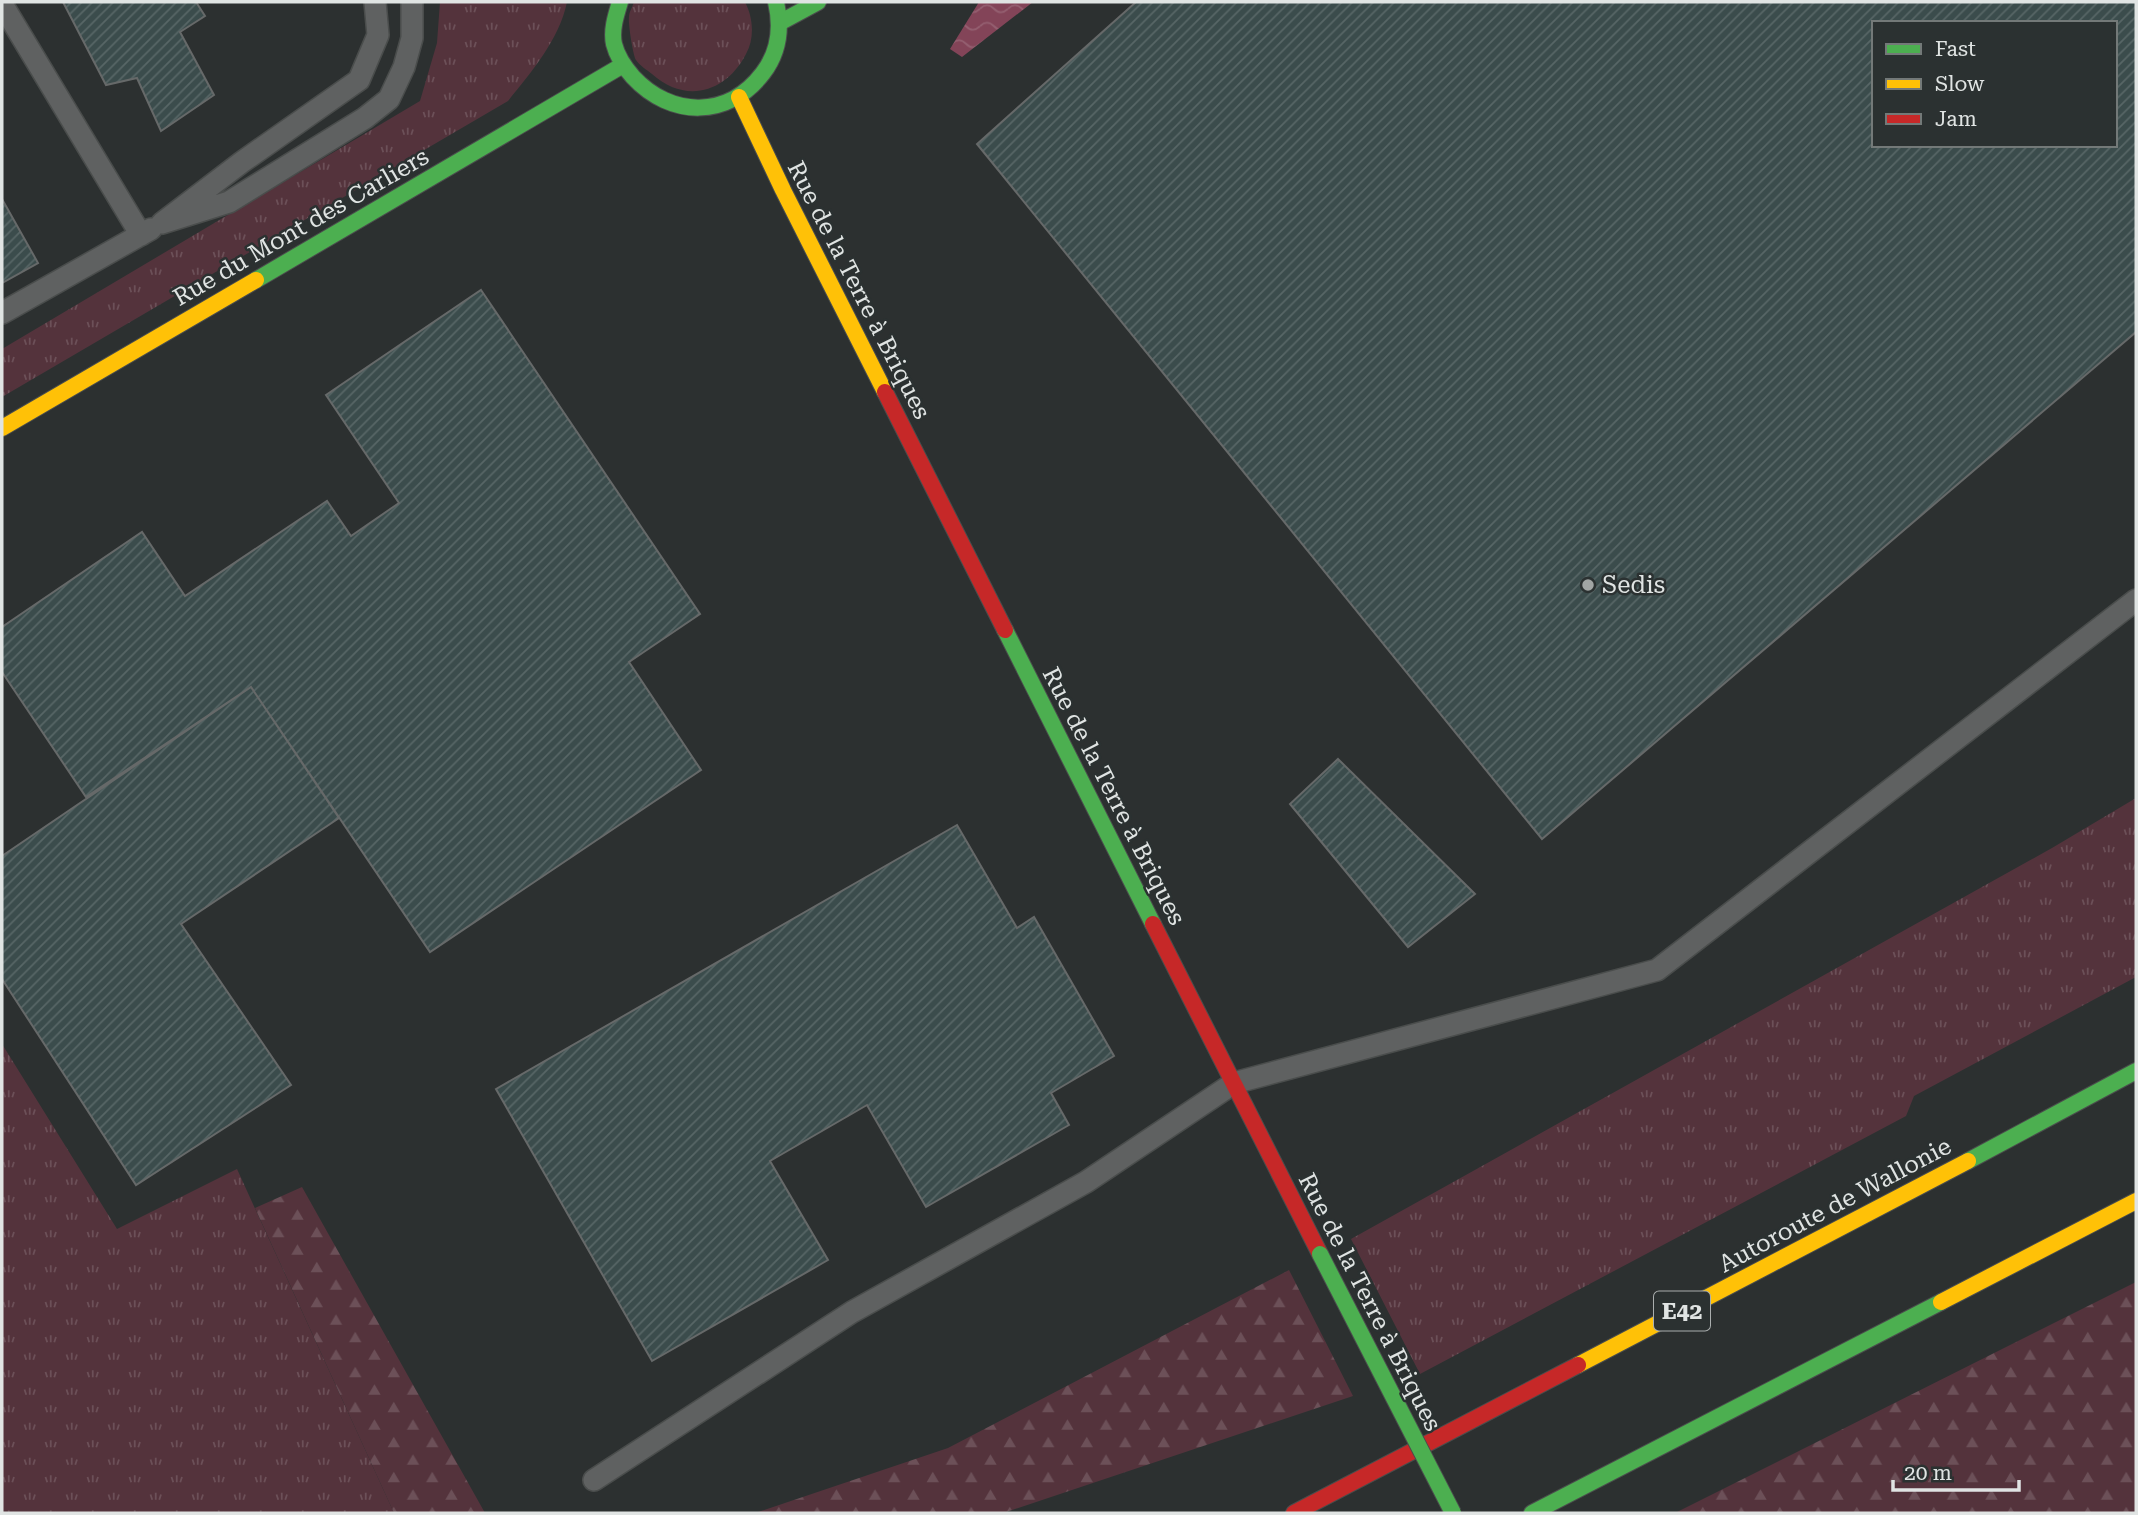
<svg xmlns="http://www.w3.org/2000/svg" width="2138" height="1515" viewBox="0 0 2138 1515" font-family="'Roboto Serif',serif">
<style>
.grass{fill:url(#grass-tufts)}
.forest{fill:url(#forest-firs)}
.water{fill:url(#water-waves)}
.building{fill:url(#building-hatch);stroke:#666969;stroke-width:2;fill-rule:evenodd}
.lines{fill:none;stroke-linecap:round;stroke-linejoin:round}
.lane-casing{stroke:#4a4d4c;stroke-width:24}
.fast-casing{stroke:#4a4d4c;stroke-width:18}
.slow-casing{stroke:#4a4d4c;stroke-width:18}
.jam-casing{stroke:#4a4d4c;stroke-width:18}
.lane{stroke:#5f6161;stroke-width:21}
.fast{stroke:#4caf50;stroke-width:16}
.slow{stroke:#ffc107;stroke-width:16}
.jam{stroke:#c62828;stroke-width:16}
.fast-bridge-casing{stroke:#4a4d4c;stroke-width:18;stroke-linecap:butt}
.fast-bridge{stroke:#4caf50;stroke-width:16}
.poi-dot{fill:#a1a5a4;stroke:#2b3131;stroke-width:2.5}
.labels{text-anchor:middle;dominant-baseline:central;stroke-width:5;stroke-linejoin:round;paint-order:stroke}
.shield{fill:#2b3131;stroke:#aaaeae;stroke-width:2}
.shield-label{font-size:23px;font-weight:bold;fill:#e0e4e3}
.street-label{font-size:24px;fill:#e0e4e3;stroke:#2b3131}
.poi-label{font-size:24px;fill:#e0e4e3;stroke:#2b3131;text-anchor:start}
</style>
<defs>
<pattern id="grass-tufts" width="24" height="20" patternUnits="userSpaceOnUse" patternTransform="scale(1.75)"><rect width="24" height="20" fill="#54333c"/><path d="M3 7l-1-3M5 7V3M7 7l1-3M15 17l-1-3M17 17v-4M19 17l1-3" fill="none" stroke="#6c5058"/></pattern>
<pattern id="forest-firs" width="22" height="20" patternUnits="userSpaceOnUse" patternTransform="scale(1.75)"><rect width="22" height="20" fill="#54333c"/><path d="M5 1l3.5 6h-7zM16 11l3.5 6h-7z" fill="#6c5058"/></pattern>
<pattern id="water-waves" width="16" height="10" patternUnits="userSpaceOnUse" patternTransform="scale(1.75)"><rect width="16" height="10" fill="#834458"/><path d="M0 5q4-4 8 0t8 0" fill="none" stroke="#945f70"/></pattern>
<pattern id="building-hatch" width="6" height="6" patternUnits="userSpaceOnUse" patternTransform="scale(1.75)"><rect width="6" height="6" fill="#3b4c4c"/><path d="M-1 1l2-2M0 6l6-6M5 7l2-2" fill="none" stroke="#576666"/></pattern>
</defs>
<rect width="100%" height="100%" fill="#2c3030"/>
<!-- grass -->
<path class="grass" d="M440 2H567C559 40 532 71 508 101L2 397V349L420 101 437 43Z
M634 2H745C753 17 755 38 746 54 726 93 685 104 652 74 647 70 639 65 636 60 633 55 628 23 629 17 629 12 633 6 634 2Z
M2136 798V977L1914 1096 1906 1116 1420 1374 1351 1239 2052 848Z
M2 1044 117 1229 237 1169 394 1513H2Z"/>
<!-- forest -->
<path class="forest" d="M302 1187 485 1513H394L255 1208Z
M1289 1270 1353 1396 1003 1513H755L948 1448Z
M2136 1282V1513H1675Z"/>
<!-- water -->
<path class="water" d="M979 2H1033L962 57 950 49Z"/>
<!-- building -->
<path class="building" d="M63 2H196L205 16 180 32 214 95 161 131 137 78 106 85Z
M1136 2H2136V332L1542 839 977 144ZM1874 23H2115V145H1874Z
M2 199 38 263 2 283Z
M481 290 700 614 629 662 701 770 430 952 251 687 86 797 2 672V627L142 532 185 596 327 501 351 536 399 503 326 395Z
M251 687 339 818 181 924 291 1085 136 1185 2 979V856Z
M1338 759 1475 894 1408 947 1290 804Z
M957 825 1017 928 1034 917 1114 1056 1051 1093 1069 1125 926 1207 867 1105 770 1161 828 1260 652 1361 496 1089Z"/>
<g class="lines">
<!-- lane casing -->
<g class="lane-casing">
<path id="lane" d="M375 2 378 35 359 80 242 162 162 223 229 202 365 118 389 99 404 67 412 38V2
M2 4 141 235
M2 313 151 229
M594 1480 852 1312 1086 1182 1234 1083 1657 970 2136 600"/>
</g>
<!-- fast casing -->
<g class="fast-casing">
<path id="fast" d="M620 2C616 15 611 30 614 44 617 56 625 68 633 77 671 118 728 119 763 73 779 52 782 28 776 2
M781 22 818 2
M256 280 623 65
M1005 630 1153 924
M1968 1161 2136 1071
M1532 1513 1941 1302"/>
</g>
<!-- slow casing -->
<g class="slow-casing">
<path id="slow" d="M739 97 783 190 885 392
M2 428 256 280
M1941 1302 2136 1201
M1578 1365 1968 1161"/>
</g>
<!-- jam casing -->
<g class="jam-casing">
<path id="jam" d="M885 392 1005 630
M1153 924 1320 1254
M1294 1513 1578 1365"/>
</g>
<!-- lane -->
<use href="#lane" class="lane"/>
<!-- fast -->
<use href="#fast" class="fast"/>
<!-- slow -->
<use href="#slow" class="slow"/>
<!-- jam -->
<use href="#jam" class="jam"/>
<!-- fast-bridge casing -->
<g class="fast-bridge-casing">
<path id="fast-bridge" d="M1320 1254 1453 1513"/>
</g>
<!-- fast-bridge -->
<use href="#fast-bridge" class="fast-bridge"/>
</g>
<!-- markers -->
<circle class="poi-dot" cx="1588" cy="585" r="7"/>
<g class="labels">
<!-- shield labels -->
<rect class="shield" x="1654" y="1291.5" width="56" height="39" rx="5"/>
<g class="shield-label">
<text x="1682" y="1311">E42</text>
</g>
<!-- street labels -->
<g class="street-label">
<text transform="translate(301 227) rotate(-30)">Rue du Mont des Carliers</text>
<text transform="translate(859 290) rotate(63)">Rue de la Terre à Briques</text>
<text transform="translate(1114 796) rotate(63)">Rue de la Terre à Briques</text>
<text transform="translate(1835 1205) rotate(-28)">Autoroute de Wallonie</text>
<text transform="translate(1370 1302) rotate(63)">Rue de la Terre à Briques</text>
</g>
<!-- poi labels -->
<g class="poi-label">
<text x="1602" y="585">Sedis</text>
</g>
</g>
<!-- border -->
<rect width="2138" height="1515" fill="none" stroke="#e0e4e3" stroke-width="7"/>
<!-- legend -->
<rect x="1872" y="21" width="245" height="126" fill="#2b3131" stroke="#737978" stroke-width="2"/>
<rect x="1886" y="44" width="35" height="10" fill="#4caf50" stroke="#737978" stroke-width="2"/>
<text x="1935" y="56" font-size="21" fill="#e0e4e3">Fast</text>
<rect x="1886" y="79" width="35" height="10" fill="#ffc107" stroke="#737978" stroke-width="2"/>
<text x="1935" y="91" font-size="21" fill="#e0e4e3">Slow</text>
<rect x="1886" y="114" width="35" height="10" fill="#c62828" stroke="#737978" stroke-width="2"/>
<text x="1935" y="126" font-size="21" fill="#e0e4e3">Jam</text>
<!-- scale -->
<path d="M1893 1480v10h126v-10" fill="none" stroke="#e0e4e3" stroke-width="3.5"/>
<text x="1904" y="1480" font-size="21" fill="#e0e4e3" stroke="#2b3131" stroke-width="5" paint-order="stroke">20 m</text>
</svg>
